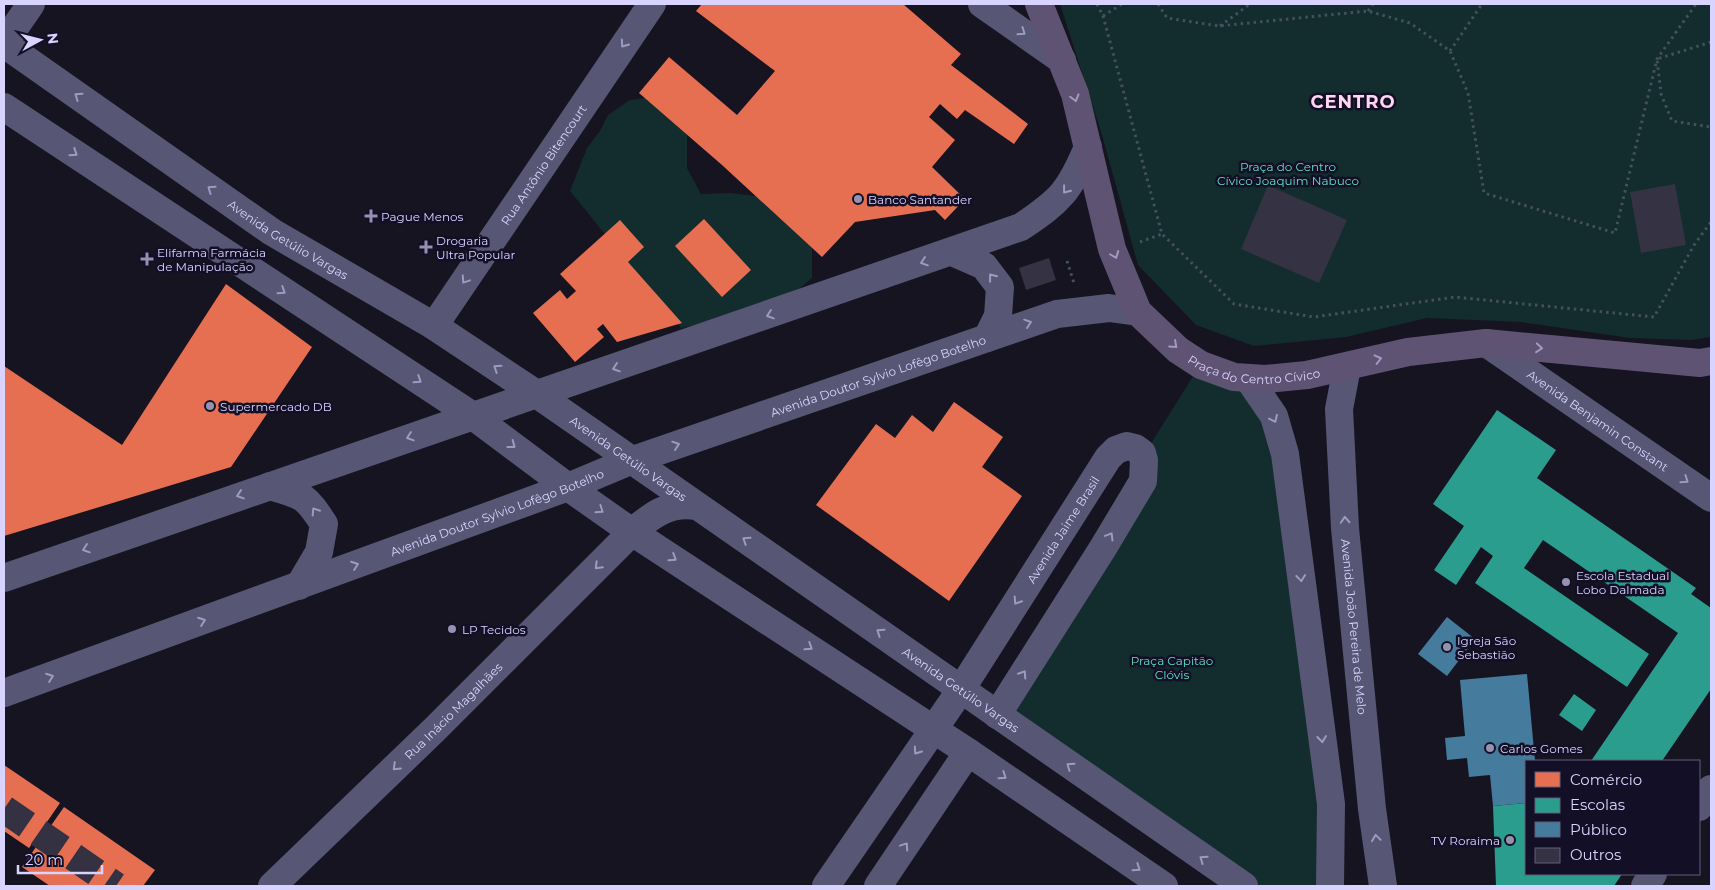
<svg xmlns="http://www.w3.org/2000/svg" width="1715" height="890" viewBox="0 0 1715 890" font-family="Montserrat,sans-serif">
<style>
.green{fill:#132c2d}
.shops{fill:#e76f51}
.schools{fill:#2a9d8f}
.public{fill:#457b9d}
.building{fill:#343243}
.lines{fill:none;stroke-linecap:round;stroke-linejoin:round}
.street-tunnel{stroke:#333142;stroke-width:28;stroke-dasharray:28 14;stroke-linecap:butt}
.path{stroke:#44505f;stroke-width:3;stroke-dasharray:2.5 4;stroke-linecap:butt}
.secondary{stroke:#575674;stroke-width:28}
.primary{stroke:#5e5373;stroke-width:28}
.oneway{stroke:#9e9bc0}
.oneway2{stroke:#a29ac0}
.poi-dot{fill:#9591b1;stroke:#130f26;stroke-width:2}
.labels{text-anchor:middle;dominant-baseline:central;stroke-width:5;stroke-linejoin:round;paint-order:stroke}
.street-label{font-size:12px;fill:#d9d4ff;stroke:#130f26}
.park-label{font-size:12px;fill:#5fe0c0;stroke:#130f26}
.poi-label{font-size:12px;fill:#d9d4ff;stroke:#130f26;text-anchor:start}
.district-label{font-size:18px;font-weight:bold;letter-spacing:1px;fill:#ffd6f0;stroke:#130f26}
</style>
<rect width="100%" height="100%" fill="#161421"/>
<!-- green -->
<path class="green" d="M1060 4H1711V337L1691 340 1630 338 1521 322 1427 318 1346 337 1254 346 1196 325 1138 265 1102 135Z
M652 97 687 134V168L701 194 731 193 763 197 812 244V278L787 299 737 318 681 328 570 191 587 148 600 131 608 115 630 100Z
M1205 357 1282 422 1335 812 1323 886H1255L989 703Z"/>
<!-- shops -->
<path class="shops" d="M702 4H903L961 54 951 65 1028 124 1014 144 965 110 957 119 940 104 929 117 955 140 932 167 965 199 945 220 935 210 855 222 822 257 722 165 639 93 669 57 737 115 775 71 696 11Z
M704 219 751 270 722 297 675 246Z
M620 220 644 247 628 262 682 323 617 342 603 324 597 329 604 337 575 362 533 313 560 290 567 299 576 291 560 274Z
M226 284 312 347 231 467 4 536V366L122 445Z
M954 402 1003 437 982 467 1022 496 949 601 816 505 876 424 895 438 912 415 933 432Z
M4 765 60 803 29 848 4 831Z
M64 807 155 870 143 886H50L22 867Z"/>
<!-- schools -->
<path class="schools" d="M1497 410 1556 450 1537 478 1696 588 1691 594 1711 608V689L1662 761H1591L1678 633 1543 540 1524 568 1649 654 1627 687 1475 583 1493 556 1481 547 1456 585 1434 570 1464 526 1433 504Z
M1574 694 1596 710 1582 731 1559 715Z
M1526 803V874H1622L1614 886H1496L1493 806Z"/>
<!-- public -->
<path class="public" d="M1447 617 1475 639 1447 676 1418 654Z
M1527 674 1535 761H1526V803L1493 806 1490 775 1469 777 1467 758 1447 760 1445 738 1465 736 1460 680Z"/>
<!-- building -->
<path class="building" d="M1675 184 1686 245 1641 253 1630 192Z
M1268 185 1347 220 1319 283 1241 249Z
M1049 258 1056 280 1026 290 1019 268Z"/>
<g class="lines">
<!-- street-tunnel -->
<path class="street-tunnel" d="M4 809 116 886"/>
<!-- path -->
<path class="path" d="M1097 4 1103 16 1162 234 1234 304 1314 317 1455 297 1654 317 1694 245 1711 222
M1158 4 1167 18 1219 26 1368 11 1410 23 1450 51 1468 93 1484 193 1615 233 1657 59 1696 4
M1368 11 1373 4
M1103 16 1122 4
M1220 26 1250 4
M1711 42 1657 59 1661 94 1672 121 1711 127
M1450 51 1482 4
M1140 242 1162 234
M1067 261 1074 283"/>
<!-- secondary -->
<g class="secondary">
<path d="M982 4 1062 60"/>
<path d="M4 43 31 4"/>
<path id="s1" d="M4 44 272 232 434 326 538 395 1244 886"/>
<path d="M4 107 473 416 568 487 632 532 968 752 1164 886"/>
<path d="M952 252 984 266 1000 287 998 316 987 338"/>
<path id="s2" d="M434 326 652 4"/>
<path id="s3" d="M1486 343 1711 498"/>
<path id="s4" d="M1347 367 1339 409 1345 528 1372 809 1383 886"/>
<path d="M1248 378 1274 416 1285 454 1331 804 1330 886"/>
<path d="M270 486C304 496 305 495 324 524L319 552 299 586"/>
<path d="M4 578 1021 227C1061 200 1069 192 1088 147"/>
<path id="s5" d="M4 693 568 487 630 461 1057 314 1109 308 1138 312"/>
<path d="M1699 807 1711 789"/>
<path id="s6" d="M272 886 435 729 632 532C652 515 669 502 696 506"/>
<path id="s7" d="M826 886 962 688 1108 458 1116 450 1127 446 1135 448 1142 453 1144 460 1143 481 1103 548 997 715"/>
<path d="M878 886 968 752"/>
<path d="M1645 886 1653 874"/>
</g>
<!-- primary -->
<path class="primary" id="s8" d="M1039 4 1075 94 1112 249 1138 312 1178 350 1201 365 1234 377 1266 379 1307 375 1408 352 1486 343 1700 363 1711 361"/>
</g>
<!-- one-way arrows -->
<defs><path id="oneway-chevron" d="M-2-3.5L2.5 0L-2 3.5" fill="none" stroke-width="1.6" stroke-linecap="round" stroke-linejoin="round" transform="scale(1.25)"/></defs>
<g class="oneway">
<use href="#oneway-chevron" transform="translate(1022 32) rotate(35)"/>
<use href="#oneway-chevron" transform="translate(624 44) rotate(125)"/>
<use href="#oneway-chevron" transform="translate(78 96) rotate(-145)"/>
<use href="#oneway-chevron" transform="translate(74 153) rotate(33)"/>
<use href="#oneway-chevron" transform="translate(211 189) rotate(-145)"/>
<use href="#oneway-chevron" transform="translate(1066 190) rotate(128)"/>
<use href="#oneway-chevron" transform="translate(924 262) rotate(161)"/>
<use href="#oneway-chevron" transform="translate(992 277) rotate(-128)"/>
<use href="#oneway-chevron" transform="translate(465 280) rotate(124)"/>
<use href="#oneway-chevron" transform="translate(282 291) rotate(33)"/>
<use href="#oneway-chevron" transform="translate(770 315) rotate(161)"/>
<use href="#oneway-chevron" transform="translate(1028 323) rotate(-19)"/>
<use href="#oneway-chevron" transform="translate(497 368) rotate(-146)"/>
<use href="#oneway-chevron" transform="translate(616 368) rotate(161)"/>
<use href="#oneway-chevron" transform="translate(418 380) rotate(33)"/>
<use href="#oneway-chevron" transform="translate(1274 419) rotate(65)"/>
<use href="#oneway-chevron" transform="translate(410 437) rotate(161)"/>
<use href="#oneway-chevron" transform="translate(512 445) rotate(37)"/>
<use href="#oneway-chevron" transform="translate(676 445) rotate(-19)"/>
<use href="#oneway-chevron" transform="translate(1685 480) rotate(35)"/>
<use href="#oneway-chevron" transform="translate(240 495) rotate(162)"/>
<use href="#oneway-chevron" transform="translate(600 510) rotate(35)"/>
<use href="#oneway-chevron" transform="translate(315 511) rotate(-123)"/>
<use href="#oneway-chevron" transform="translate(1345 520) rotate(-93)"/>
<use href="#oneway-chevron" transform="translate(1110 536) rotate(-59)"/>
<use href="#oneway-chevron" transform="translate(746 540) rotate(-146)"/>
<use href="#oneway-chevron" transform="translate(86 549) rotate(161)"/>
<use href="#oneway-chevron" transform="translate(673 558) rotate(33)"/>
<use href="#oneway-chevron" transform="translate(355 565) rotate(-20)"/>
<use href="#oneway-chevron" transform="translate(598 566) rotate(135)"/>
<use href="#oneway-chevron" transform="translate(1301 578) rotate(83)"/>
<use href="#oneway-chevron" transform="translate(1017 601) rotate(123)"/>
<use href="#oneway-chevron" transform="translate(202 621) rotate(-20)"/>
<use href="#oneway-chevron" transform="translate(880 632) rotate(-146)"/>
<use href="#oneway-chevron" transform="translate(809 647) rotate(33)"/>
<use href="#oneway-chevron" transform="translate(1023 674) rotate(-57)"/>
<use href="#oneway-chevron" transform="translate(50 677) rotate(-20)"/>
<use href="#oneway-chevron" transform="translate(1322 739) rotate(83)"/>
<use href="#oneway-chevron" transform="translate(917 751) rotate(125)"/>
<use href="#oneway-chevron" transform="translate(1070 766) rotate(-145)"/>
<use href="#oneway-chevron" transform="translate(396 767) rotate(136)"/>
<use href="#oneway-chevron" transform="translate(1003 776) rotate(34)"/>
<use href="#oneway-chevron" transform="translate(1376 838) rotate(-98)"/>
<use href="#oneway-chevron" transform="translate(905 846) rotate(-56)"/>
<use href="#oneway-chevron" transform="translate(1203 859) rotate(-145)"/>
<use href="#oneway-chevron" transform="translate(1137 868) rotate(34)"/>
</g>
<g class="oneway2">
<use href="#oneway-chevron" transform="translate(1075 98) rotate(74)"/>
<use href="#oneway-chevron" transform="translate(1115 255) rotate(69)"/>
<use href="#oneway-chevron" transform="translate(1174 345) rotate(42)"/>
<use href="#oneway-chevron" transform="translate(1539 348) rotate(5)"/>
<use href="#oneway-chevron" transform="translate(1378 359) rotate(-14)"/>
</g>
<!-- markers -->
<g class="poi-dot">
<circle cx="858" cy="199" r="5"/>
<path d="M368.5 208.5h5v5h5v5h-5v5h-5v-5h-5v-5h5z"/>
<path d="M423.5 239.5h5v5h5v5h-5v5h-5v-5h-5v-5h5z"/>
<path d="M144.5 251.5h5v5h5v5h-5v5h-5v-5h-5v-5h5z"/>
<circle cx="210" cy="406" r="5"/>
<circle cx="1566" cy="582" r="5"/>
<circle cx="452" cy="629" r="5"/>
<circle cx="1447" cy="647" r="5"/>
<circle cx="1490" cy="748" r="5"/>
<circle cx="1510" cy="840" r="5"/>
</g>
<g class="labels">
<!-- street labels -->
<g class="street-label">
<text stroke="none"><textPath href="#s2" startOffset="195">Rua Antônio Bitencourt</textPath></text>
<text stroke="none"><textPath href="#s1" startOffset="345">Avenida Getúlio Vargas</textPath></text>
<text stroke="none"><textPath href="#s8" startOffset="461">Praça do Centro Cívico</textPath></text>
<text stroke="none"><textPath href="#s5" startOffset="930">Avenida Doutor Sylvio Lofêgo Botelho</textPath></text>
<text stroke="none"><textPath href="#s3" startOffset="136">Avenida Benjamin Constant</textPath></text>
<text stroke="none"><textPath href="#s1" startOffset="750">Avenida Getúlio Vargas</textPath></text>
<text stroke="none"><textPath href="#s5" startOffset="525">Avenida Doutor Sylvio Lofêgo Botelho</textPath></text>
<text stroke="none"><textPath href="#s7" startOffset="428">Avenida Jaime Brasil</textPath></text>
<text stroke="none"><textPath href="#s4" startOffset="261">Avenida João Pereira de Melo</textPath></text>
<text stroke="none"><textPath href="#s1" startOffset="1155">Avenida Getúlio Vargas</textPath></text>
<text stroke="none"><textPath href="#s6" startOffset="252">Rua Inácio Magalhães</textPath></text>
</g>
<!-- park labels -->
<g class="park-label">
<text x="1288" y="166">Praça do Centro<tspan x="1288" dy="14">Cívico Joaquim Nabuco</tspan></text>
<text x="1172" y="660">Praça Capitão<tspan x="1172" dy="14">Clóvis</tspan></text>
</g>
<!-- poi labels -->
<g class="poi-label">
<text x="868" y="199">Banco Santander</text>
<text x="381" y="216">Pague Menos</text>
<text x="436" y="240">Drogaria<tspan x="436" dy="14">Ultra Popular</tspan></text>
<text x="157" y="252">Elifarma Farmácia<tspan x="157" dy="14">de Manipulação</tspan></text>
<text x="220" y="406">Supermercado DB</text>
<text x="1576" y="575">Escola Estadual<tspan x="1576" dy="14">Lobo Dalmada</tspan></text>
<text x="462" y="629">LP Tecidos</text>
<text x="1457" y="640">Igreja São<tspan x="1457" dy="14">Sebastião</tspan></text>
<text x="1500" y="748">Carlos Gomes</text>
<text x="1500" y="840" text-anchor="end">TV Roraima</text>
</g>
<!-- district labels -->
<g class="district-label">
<text x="1353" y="102">CENTRO</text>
</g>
</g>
<!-- border -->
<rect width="1715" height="890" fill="none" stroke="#d9d4ff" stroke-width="10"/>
<!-- legend -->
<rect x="1525" y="760" width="175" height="115" fill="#130f26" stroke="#625e7d"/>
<rect x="1535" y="772" width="25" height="15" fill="#e76f51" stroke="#625e7d"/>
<text x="1570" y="785" font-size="15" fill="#d9d4ff">Comércio</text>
<rect x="1535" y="798" width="25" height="15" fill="#2a9d8f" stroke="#625e7d"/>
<text x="1570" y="810" font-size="15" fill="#d9d4ff">Escolas</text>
<rect x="1535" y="822" width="25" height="15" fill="#457b9d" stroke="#625e7d"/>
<text x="1570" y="835" font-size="15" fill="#d9d4ff">Público</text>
<rect x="1535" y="848" width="25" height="15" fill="#343243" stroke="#625e7d"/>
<text x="1570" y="860" font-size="15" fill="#d9d4ff">Outros</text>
<!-- north arrow -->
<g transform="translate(40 40) rotate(83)" stroke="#130f26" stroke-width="4" paint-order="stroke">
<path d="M0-4L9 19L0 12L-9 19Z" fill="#d9d4ff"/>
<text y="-8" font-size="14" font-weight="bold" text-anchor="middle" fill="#d9d4ff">N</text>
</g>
<!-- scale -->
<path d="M18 865v8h84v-8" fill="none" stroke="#d9d4ff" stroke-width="2.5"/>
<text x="25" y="865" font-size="15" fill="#d9d4ff" stroke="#130f26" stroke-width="4" paint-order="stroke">20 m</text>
</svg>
